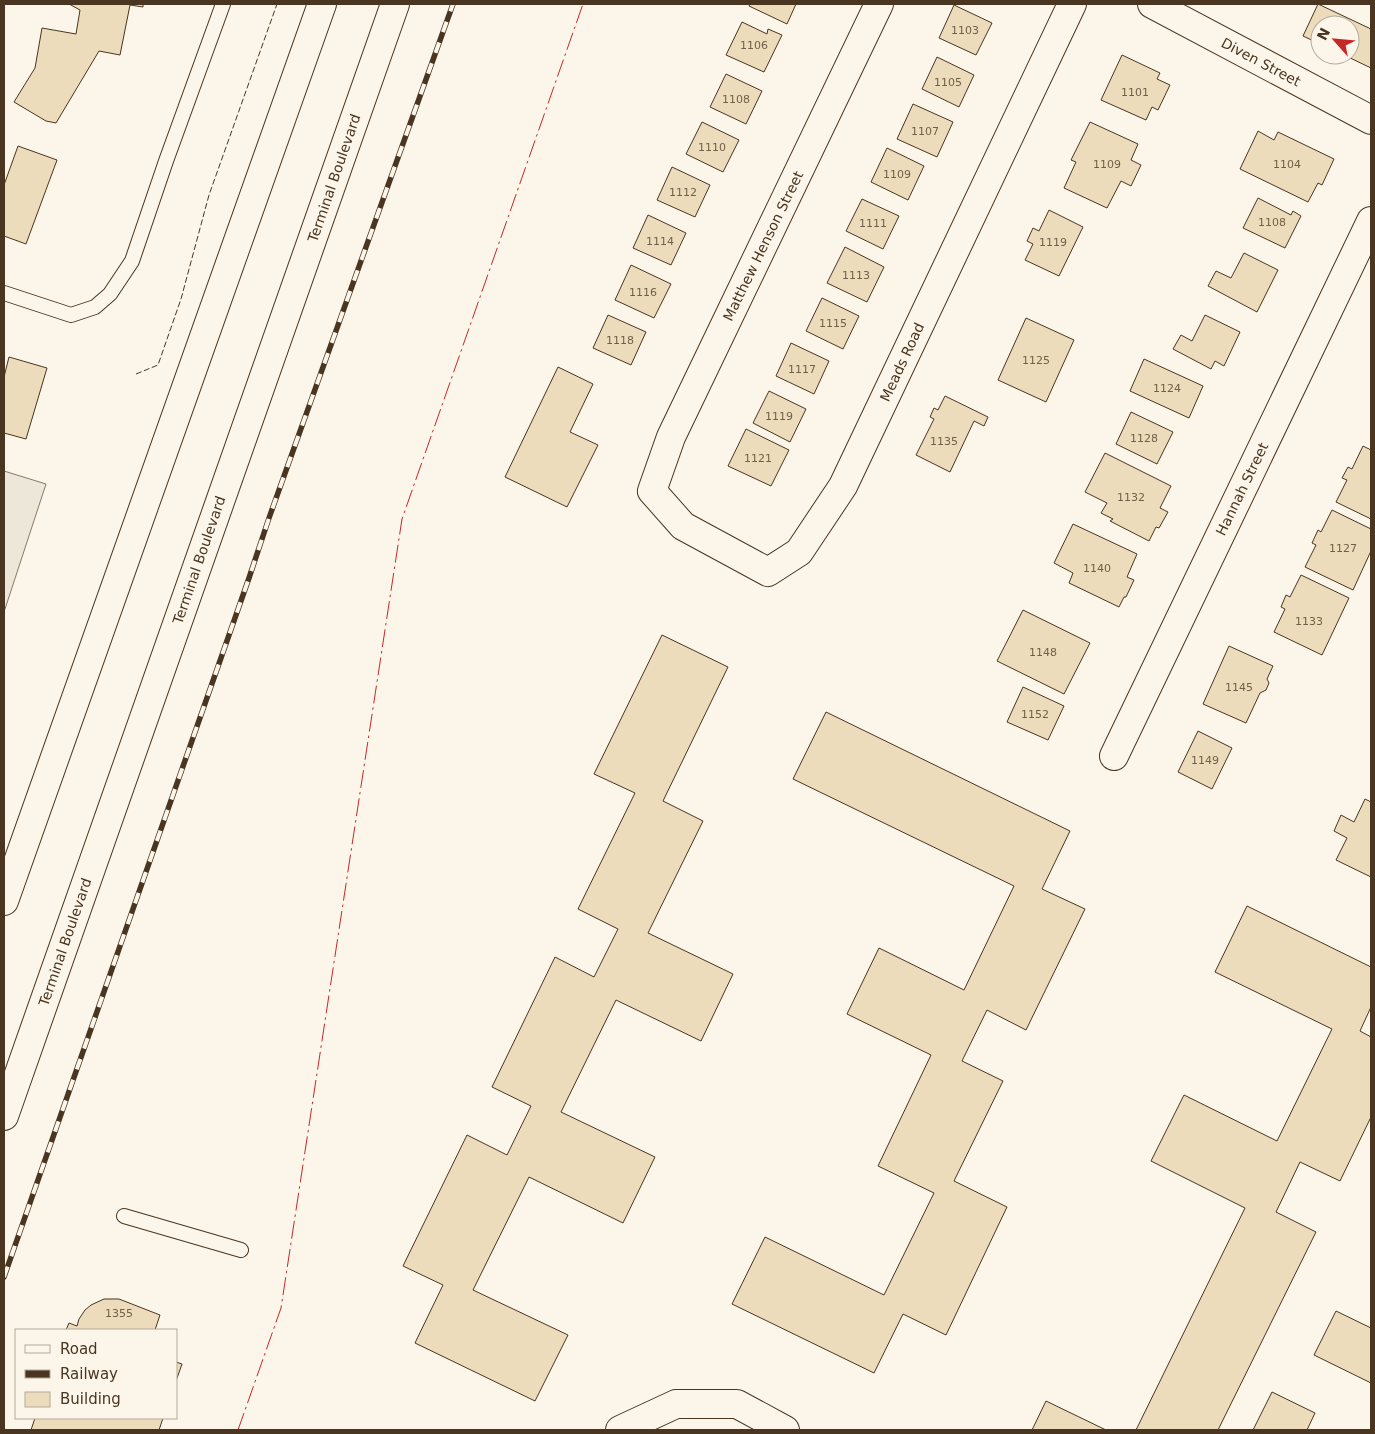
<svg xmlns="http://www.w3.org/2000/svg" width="1375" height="1434" viewBox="0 0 1375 1434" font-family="'DejaVu Sans',sans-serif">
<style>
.parking{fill:#ede7d9;stroke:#887966}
.building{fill:#ecdcbc;stroke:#4a3520}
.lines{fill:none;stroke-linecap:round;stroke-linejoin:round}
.service-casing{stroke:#4a3520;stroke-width:16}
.minor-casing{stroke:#4a3520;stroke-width:30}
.secondary-casing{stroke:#4a3520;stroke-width:30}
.service{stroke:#fbf6e9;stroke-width:14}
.minor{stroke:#fbf6e9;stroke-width:28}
.secondary{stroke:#fbf6e9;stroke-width:28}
.rail-casing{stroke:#4a3520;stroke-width:5.5}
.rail{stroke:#fbf6e9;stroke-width:4;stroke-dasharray:11;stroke-linecap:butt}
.fence{stroke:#4a3520;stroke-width:1;stroke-dasharray:6 2.5;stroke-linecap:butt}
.power{stroke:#c62828;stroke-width:1;stroke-dasharray:18 4 2.5 4;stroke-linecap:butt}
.labels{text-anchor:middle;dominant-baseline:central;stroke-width:4;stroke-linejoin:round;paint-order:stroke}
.number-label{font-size:11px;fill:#725f47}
.street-label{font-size:14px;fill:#4a3520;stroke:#fbf6e9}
</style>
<rect width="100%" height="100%" fill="#fbf6e9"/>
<!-- parking -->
<path class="parking" d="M4 471 46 484 4 612Z"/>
<!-- building -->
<path class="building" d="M69 4H143V7L130 5 120 55 99 51 56 123 46 121 14 102 35 68 42 28 76 34 80 10Z
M750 4H796L787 24 749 6Z
M1318 4 1371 29V68L1344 55H1350V25H1320V44L1303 36Z
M954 5 992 23 976 55 939 38Z
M742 22 767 34 768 29 782 35 764 72 726 55Z
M1122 55 1160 73 1157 79 1170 85 1158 110 1152 107 1146 120 1101 100Z
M937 57 974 75 959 107 922 89Z
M726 74 762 91 746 124 710 107Z
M913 104 953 122 937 157 897 139Z
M702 122 739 140 723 172 686 154Z
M1090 122 1138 144 1131 160 1141 165 1131 186 1121 181 1107 208 1064 188 1076 162 1071 160Z
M1258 131 1274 140 1278 132 1334 159 1322 185 1318 183 1308 202 1240 169Z
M18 146 57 160 26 244 4 236V185Z
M887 148 924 166 908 200 871 182Z
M672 167 710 185 695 217 657 200Z
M1258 198 1291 215 1293 211 1301 216 1285 248 1243 228Z
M862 199 899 216 883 249 846 231Z
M1049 210 1083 227 1059 276 1025 260 1033 244 1027 241 1033 228 1039 231Z
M648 215 686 233 671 265 633 248Z
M845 247 884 267 867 302 827 283Z
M1244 253 1278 270 1257 312 1208 286 1216 271 1231 278Z
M631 265 671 284 654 318 615 300Z
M822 298 859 316 843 349 806 331Z
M608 315 646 332 631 365 593 348Z
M1205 315 1240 332 1224 366 1215 361 1211 369 1173 349 1181 335 1192 341Z
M1026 318 1074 340 1046 402 998 380Z
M791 343 829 361 814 394 776 376Z
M9 357 47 368 26 439 4 433V377Z
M1144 359 1203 386 1189 418 1130 391Z
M558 367 593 384 570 432 598 445 567 507 505 477Z
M769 391 806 409 790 442 753 423Z
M945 396 988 417 984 426 974 421 950 472 916 455 934 419 930 417 934 408 938 410Z
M1131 412 1173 432 1157 464 1116 444Z
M746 429 789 450 771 486 728 466Z
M1363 446 1371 450V519L1336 502 1347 480 1342 478 1348 467 1352 469Z
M1105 453 1171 486 1160 508 1168 512 1159 528 1156 527 1149 541 1110 521 1113 519 1101 513 1107 503 1085 492Z
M1332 510 1371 529V551L1353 590 1305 567 1316 545 1312 543 1318 530 1321 532Z
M1073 524 1137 554 1127 577 1134 580 1126 597H1124L1119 607 1069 583 1073 573 1054 563Z
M1301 575 1349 598 1322 655 1274 632 1285 609 1281 607 1286 595 1290 597Z
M1023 610 1090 643 1064 694 997 661Z
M662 635 728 667 663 801 703 821 648 933 733 974 701 1041 616 1000 561 1112 655 1157 623 1223 529 1177 473 1290 568 1335 535 1401 415 1343 443 1285 403 1266 467 1135 507 1155 531 1106 492 1087 555 957 594 977 618 929 578 909 635 793 594 774Z
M1229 646 1273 666 1267 679 1269 683 1266 690 1260 693 1246 723 1203 704Z
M1023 687 1064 706 1048 740 1007 722Z
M826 712 1070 831 1042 889 1085 909 1026 1030 987 1010 962 1061 1003 1081 954 1181 1007 1207 946 1335 903 1314 874 1373 732 1304 765 1237 884 1295 934 1193 878 1166 931 1055 847 1014 879 948 964 990 1014 886 793 779Z
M1198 731 1232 748 1212 789 1178 772Z
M1365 799 1371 802V877L1336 860 1347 838 1334 831 1341 815 1354 822Z
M1247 906 1371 967V1007L1360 1031 1371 1037V1117L1340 1181 1300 1162 1276 1212 1316 1232 1218 1430H1136L1245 1208 1151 1161 1184 1095 1277 1141 1332 1029 1215 972Z
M104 1299H119L160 1315 155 1330H66L69 1323 77 1326 79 1319 85 1310 91 1305Z
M1336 1311 1371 1328V1383L1314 1355Z
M176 1362 182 1364 176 1381Z
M1272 1392 1315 1413 1307 1430H1253Z
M1046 1401 1106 1430H1032Z
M35 1418H163L159 1430H31Z"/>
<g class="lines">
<!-- service casing -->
<g class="service-casing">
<path id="service" d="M4 293 71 315 95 307 110 294 132 261 166 161 223 4
M124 1216 241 1250"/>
</g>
<!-- minor casing -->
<g class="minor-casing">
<path id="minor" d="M879 4 671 437 652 491 683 526 768 572 799 552 843 486 1072 4
M1114 756 1371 221
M620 1430 676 1404H737L785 1430"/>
</g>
<!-- secondary casing -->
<g class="secondary-casing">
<path id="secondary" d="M1152 4 1371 120
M4 901 322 4
M4 1116 395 4"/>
</g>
<!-- service -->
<use href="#service" class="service"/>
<!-- minor -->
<use href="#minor" class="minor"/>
<!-- secondary -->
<use href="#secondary" class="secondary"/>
<!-- rail casing -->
<g class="rail-casing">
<path id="rail" d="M4 1277 249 578 269 518 453 4"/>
</g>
<!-- rail -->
<use href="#rail" class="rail"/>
<!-- fence -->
<path class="fence" d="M136 374 158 365 181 299 209 195 277 4"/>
<!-- power -->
<path class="power" d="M238 1430 281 1308 402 519 583 4"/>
</g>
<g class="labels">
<!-- number labels -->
<g class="number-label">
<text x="965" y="30">1103</text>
<text x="754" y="45">1106</text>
<text x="948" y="82">1105</text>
<text x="1135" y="92">1101</text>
<text x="736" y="99">1108</text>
<text x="925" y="131">1107</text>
<text x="712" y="147">1110</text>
<text x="1107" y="164">1109</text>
<text x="1287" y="164">1104</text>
<text x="897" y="174">1109</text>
<text x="683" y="192">1112</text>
<text x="1272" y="222">1108</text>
<text x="873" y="223">1111</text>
<text x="660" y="241">1114</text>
<text x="1053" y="242">1119</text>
<text x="856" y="275">1113</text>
<text x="643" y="292">1116</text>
<text x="833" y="323">1115</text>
<text x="620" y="340">1118</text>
<text x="1036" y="360">1125</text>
<text x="802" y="369">1117</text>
<text x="1167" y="388">1124</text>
<text x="779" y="416">1119</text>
<text x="1144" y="438">1128</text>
<text x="944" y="441">1135</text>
<text x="758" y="458">1121</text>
<text x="1131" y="497">1132</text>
<text x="1343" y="548">1127</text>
<text x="1097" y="568">1140</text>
<text x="1309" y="621">1133</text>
<text x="1043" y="652">1148</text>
<text x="1239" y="687">1145</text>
<text x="1035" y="714">1152</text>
<text x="1205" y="760">1149</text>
<text x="119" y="1313">1355</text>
</g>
<!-- street labels -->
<g class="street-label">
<text transform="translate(1261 62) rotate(28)">Diven Street</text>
<text transform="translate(334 178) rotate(-71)">Terminal Boulevard</text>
<text transform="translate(763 246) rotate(-64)">Matthew Henson Street</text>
<text transform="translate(902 362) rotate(-65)">Meads Road</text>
<text transform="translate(1242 489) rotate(-64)">Hannah Street</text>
<text transform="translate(199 560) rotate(-71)">Terminal Boulevard</text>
<text transform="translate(65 942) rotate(-71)">Terminal Boulevard</text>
</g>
</g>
<!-- border -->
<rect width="1375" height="1434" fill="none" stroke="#4a3520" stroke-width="10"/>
<!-- legend -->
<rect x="15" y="1329" width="162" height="90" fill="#fbf6e9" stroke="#b4a999"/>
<rect x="25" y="1345" width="25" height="8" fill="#fbf6e9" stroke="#b4a999"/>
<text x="60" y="1354" font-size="15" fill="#4a3520">Road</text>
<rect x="25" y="1370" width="25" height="8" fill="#4a3520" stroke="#b4a999"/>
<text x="60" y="1379" font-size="15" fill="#4a3520">Railway</text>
<rect x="25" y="1392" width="25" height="15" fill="#ecdcbc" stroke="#b4a999"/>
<text x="60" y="1404" font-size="15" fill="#4a3520">Building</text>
<!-- north arrow -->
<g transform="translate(1335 40) rotate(297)"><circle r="24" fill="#fbf6e9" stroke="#b4a999"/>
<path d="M0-4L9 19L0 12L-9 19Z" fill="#c62828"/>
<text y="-8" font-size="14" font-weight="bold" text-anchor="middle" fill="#4a3520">N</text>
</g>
</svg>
